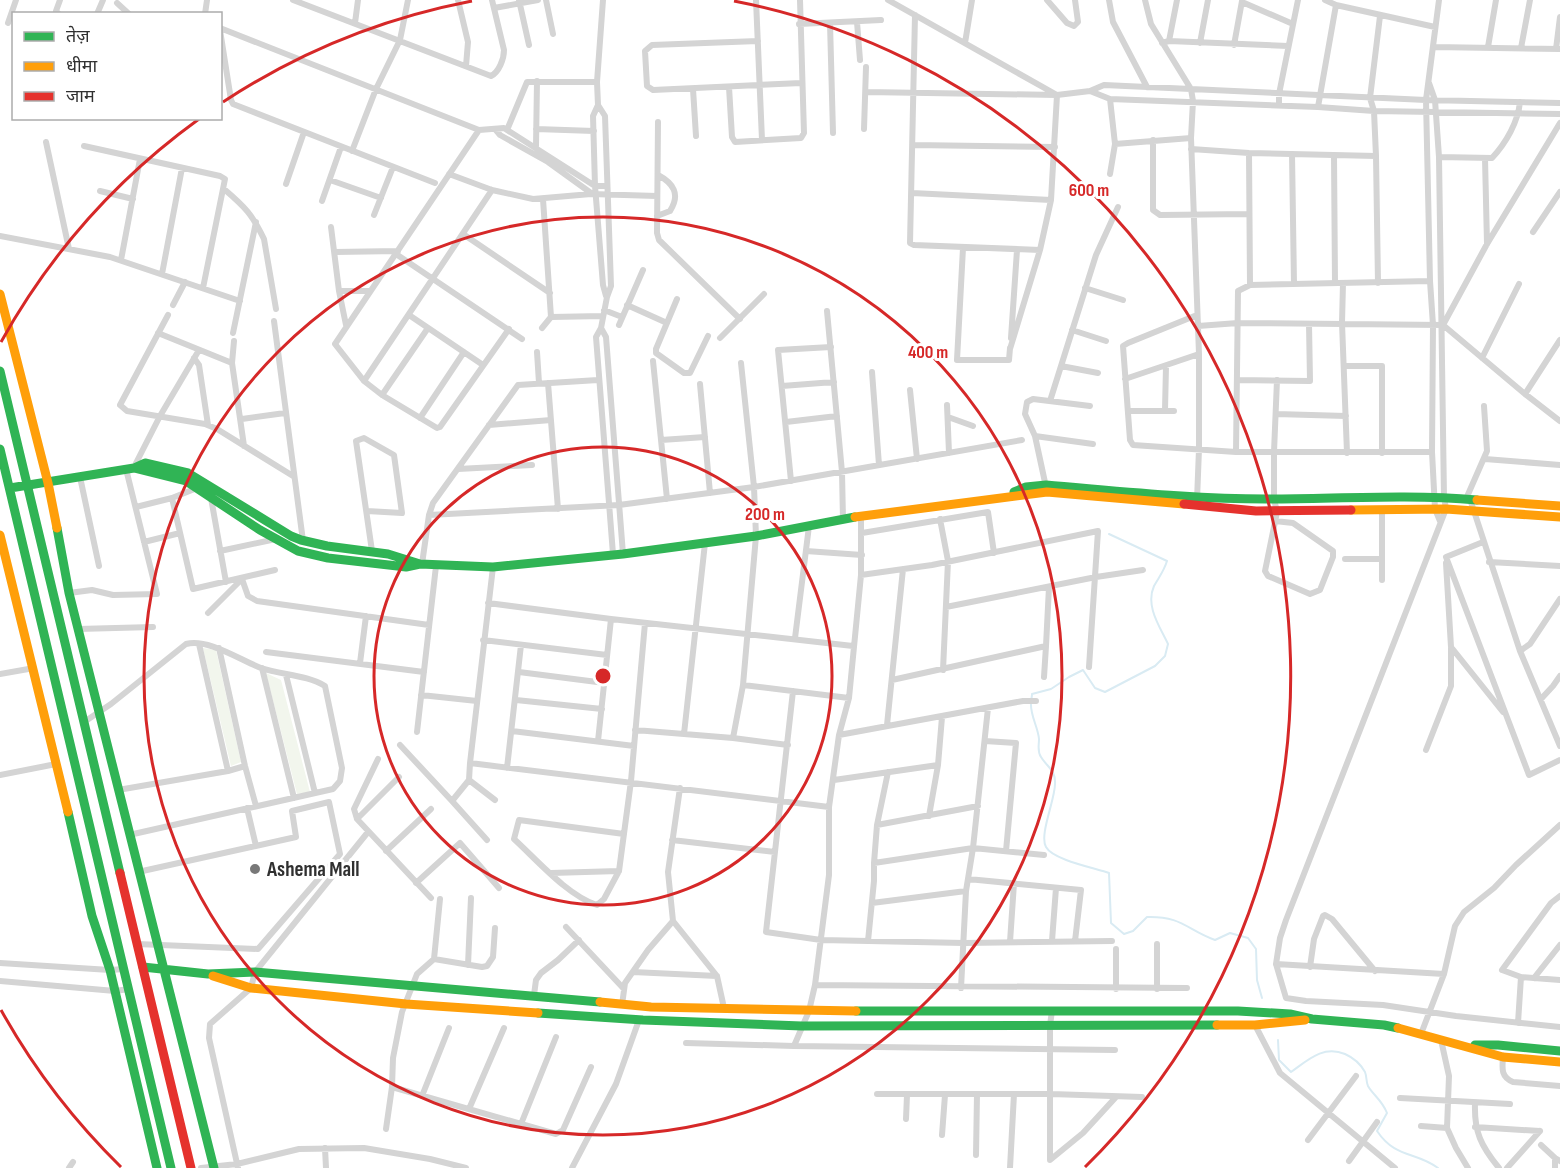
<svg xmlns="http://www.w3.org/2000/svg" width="1560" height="1168" viewBox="0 0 1560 1168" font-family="'Sofia Sans Condensed','Noto Sans Devanagari',sans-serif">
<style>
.green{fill:#f2f6ed}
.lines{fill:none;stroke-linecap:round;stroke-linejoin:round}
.stream{stroke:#d9ebf3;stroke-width:2}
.street{stroke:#d4d4d4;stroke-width:6}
.fast{stroke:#30b455;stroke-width:9}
.slow{stroke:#ff9f0a;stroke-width:9}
.jam{stroke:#e5322d;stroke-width:9}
.ring{fill:none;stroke:#d62828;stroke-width:3}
.poi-dot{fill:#787878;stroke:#fff;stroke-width:2}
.labels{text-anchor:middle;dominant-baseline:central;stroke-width:6;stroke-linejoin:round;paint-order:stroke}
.poi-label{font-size:21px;font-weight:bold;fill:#303030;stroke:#fff;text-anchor:start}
.centre{fill:#d62828;stroke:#fff;stroke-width:3}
.ring-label{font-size:18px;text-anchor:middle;font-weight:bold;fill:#d62828;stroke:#fff;stroke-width:6;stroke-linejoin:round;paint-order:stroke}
</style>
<rect width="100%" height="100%" fill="#fff"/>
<!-- green -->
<path class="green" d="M203 648 216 650 241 762 231 766Z
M266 673 281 680 310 792 297 794Z"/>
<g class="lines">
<!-- stream -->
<path class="stream" d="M1109 534 1167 561C1164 571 1159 577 1154 586 1145 606 1160 627 1168 644L1165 656 1155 666 1105 692 1095 688 1083 670 1069 677 1051 689 1032 694C1032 697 1031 700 1031 703 1030 715 1038 727 1039 739 1039 746 1037 751 1041 757 1047 767 1056 770 1055 784 1055 800 1039 835 1046 847 1053 860 1095 868 1109 873L1111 923 1124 934 1133 931 1147 917C1182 916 1187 930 1215 940L1230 933 1248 938 1256 949 1257 980 1262 998
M1278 1040 1279 1060 1291 1072C1308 1060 1323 1045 1345 1054 1354 1058 1360 1063 1365 1072 1367 1077 1366 1082 1368 1086 1373 1095 1382 1100 1387 1113L1377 1131C1396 1159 1415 1151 1438 1168"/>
<!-- street -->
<path class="street" d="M293 0 491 76C499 72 504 59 504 50L492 0
M458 0 468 42 466 66
M519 0 529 45
M546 0 553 34
M603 0 597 82 598 105 593 116 595 186 603 285 606 296
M756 0 762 140
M888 0 1057 95 1051 200 1040 250 1010 349
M1047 0 1067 23 1074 26 1078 22 1075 0
M1109 0 1113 22 1147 87
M1145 0 1151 24 1191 89 1193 101 1191 138 1199 354V449L1197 500
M1325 0 1336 5 1435 27
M1439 0 1426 100 1430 281 1433 325 1432 452 1435 509 1440 521
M1242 2 1293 24
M117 3 129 14
M494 8 538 0
M59 14 56 11 60 0
M97 14 103 0
M205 14 207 0
M915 15 910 243 914 245 1040 250
M857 22 860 60
M8 23 16 0
M355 23 358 0
M830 23 833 133
M799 24 881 20
M220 28 479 130 504 128 595 186H607
M220 30 231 100 233 104 435 183
M758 41 652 45 645 51 647 86 653 90 801 83
M1169 41 1177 0
M965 43 972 0
M1162 43 1169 41 1288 46
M1200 43 1208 0
M1234 45 1242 1
M1434 47 1560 49
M1488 47 1496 0
M1521 48 1530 0
M1556 49 1560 17
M1429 83 1435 100 1439 157 1444 497 1446 509 1286 920 1280 938 1276 964 1286 998 1306 1001 1383 1005 1456 1016 1560 1027
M729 87 732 137 735 142 801 138 804 133 800 0
M693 89 696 136
M1090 91 1110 99 1318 107 1374 111 1560 114
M866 92 1057 95 1090 91 1104 85 1426 100 1560 103
M598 105 605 116 611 286 607 297 601 328 596 337 613 554
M1279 105V94L1298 0
M1318 107 1336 5
M658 122 657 233 659 240 740 319
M495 129 500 135 548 162 591 193
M536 129 594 131
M864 129 866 67
M479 130 335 344 364 381 382 395 437 428 440 427 509 329
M507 130 527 82H597
M1153 140V210L1160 215 1249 214
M46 142 69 249
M1115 144 1191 138
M913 145 1055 147
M84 146 220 176 225 179 203 288
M536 146 537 81
M1191 149 1249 153 1376 156
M352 151 376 89 400 40 408 0
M1249 153 1250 285
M1292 154 1294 284
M1334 155 1335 283
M1439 157 1492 158C1506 143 1518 122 1520 102
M1485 158 1487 244
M449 174 492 190 533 199 591 194 657 196
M1110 174 1115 144 1110 99
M330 180 381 198
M286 184 304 132
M224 189C245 207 252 214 264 239L276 309
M100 191 133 199
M912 193 1051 200
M543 199 551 317
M322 201 341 147
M374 215 393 167
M657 216 670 211C681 194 673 183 658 175
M331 227 339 291 346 325
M1533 232 1560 192
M463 234 550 293
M0 236 110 257 240 301
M963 248 957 360H1009L1010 348
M335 252 398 251
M396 254 522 339
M121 260 140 159
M162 274 182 168
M1343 283 1342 323 1347 453
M1378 283 1376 156 1374 111 1370 98 1380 16
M1085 288 1123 300
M339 291H370
M677 299 656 349V353L684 373H690L708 336
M173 305 185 282
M627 305 667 323
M604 310 622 317
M827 311 842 472 843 520
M168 315 120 405 127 411 205 424 217 429 293 476
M409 315 483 365
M1197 315 1128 343 1123 346 1130 440 1133 445 1236 452H1432
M274 321 303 541
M619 325 643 270
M1443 325 1487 244 1560 123
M1198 326 1238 323 1443 325 1525 394 1560 421
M542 328 551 317 603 316
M601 328 606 337 623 554
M1072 330 1106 341
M158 333 232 363 244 446
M233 333 256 222
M720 338 764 294
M1011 338 1017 250
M537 352 539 383
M194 358 199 365 208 425
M1482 358 1519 284
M653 361 667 499
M232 363 234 341
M1061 366 1098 373
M1344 366H1382V453
M872 372 879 465
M1125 379 1199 354
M1238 380 1310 381 1309 324
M364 381 492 190
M548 383 558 509
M700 384 710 493
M782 386 834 382
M910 390 917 459
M1525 394 1560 340
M382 395 428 328
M1050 401 1096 255 1118 207
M947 405 949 453
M1165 410 1166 366
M1128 411H1174
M1276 414 1346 416
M948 417 973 426
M420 418 464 352
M242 419 285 413
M786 422 837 416
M489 425 551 420
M1035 436 1093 444
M661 440 705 437
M1236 452 1238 291 1250 285 1430 281
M1485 459 1560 465
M134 467 160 416 199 350
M458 469 532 465
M80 477 99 566
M791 481 778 350 831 347
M1046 487 1035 436 1025 414 1027 402 1033 399 1090 406
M172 498 193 589 275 570
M211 498 226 582
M1466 499 1487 451 1484 406
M1470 499 1520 651 1560 746
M136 507 172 498 197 488
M1382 510V580
M367 511 402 513 394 455 364 438 356 441 372 551
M429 515 619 505 754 487 1022 440
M940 519 948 561 943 670
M1275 521 1293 523 1333 551V557L1320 590 1310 594 1268 576 1265 571 1277 512 1274 499V452L1277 380
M862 533 988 512 994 553
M144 542 180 533
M1483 542 1446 557 1529 775 1560 760
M220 551 276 539
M806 551 862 555
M1345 559H1381
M1489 562 1560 566
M1446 563 1451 647 1503 712
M422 564 429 515 433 503 518 385 598 380
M493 567 470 763 829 807
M861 575 932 565 1098 531 1089 667
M69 593 92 590 113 595 157 594 126 469
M488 603 611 619 853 646
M946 607 1096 577 1143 570
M208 613 242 579 248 596 257 601 429 625
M78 629 153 627
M795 638 809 526
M483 640 607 655
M199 644 228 771
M219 648 245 766 256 806
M1520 651 1530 644 1560 599
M266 652 424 672
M360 663 366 616
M262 668 294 798
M519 672 605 683
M0 674 34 668
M286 675 315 793
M1044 677 1046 646
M892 680 1046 646 1049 587
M743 685 849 698
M793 691 766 932 821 940 964 943 1112 941
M421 695 477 701
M1541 699 1553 686 1560 676
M516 700 602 709
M84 722 111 704 186 644C208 638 240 660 261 668 282 675 307 675 325 686L342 768 340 781 333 789 129 835
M887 725 903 569
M635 730 733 738 788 745
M512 731 634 746
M417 732 436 566
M684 734 705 543
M839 735 1023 701H1036
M733 738 743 685 756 536 754 487 741 363
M598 741 611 619
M985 741 1016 743 1006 851
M400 745 452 801
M1426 750 1451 686V648
M378 759 354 809 357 819 431 898
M470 763 469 780 452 801 487 840
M507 768 521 645
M0 775 56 764
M469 780 495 800
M834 780 938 765
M680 788 668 872 673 921 717 976 724 1008
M118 790 228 771 245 766
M247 808 256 846
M929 816 938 765 942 717
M357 819 399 777
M877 825 978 806
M624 834 519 820 514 839C537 860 568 896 597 905L604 899 619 871 631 781 645 623
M672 840 775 852
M386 851 431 809
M874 863 973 848 1044 855
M551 873 619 871
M968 879 1081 890 1075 941
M416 883 460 843 499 888
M1560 896 1551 903 1502 970 1521 977 1560 980
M872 903 966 891
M566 927 624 989
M868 941 874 881V863L877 825 888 772
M1052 941 1056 888
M1010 942 1014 883
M137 944 258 949 340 854 329 802 292 811 296 837 138 872
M1157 944V989
M434 959 482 967 487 966 493 957 495 928
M0 963 110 970 124 969
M1276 964 1444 974
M468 965 471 898
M1310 967 1314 939 1323 916 1325 915 1332 919 1375 971
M633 972 717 976
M1534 978 1560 945
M0 981 115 991 129 989
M815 985 1187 988
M961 988 966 891 973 848 988 708
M1116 989V949
M534 995 536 980 541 973 558 960 579 940
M622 1005 625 983 648 950 673 921
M1052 1011 1050 1025V1160L1083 1133 1116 1097
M1518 1023 1521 977
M1255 1025 1280 1073 1395 1168
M1421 1034 1444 974 1455 926 1464 912 1494 888 1516 865 1560 825
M1441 1040 1449 1076 1447 1128 1456 1148 1468 1168
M686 1043 794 1046 1115 1050
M794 1046 809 1011 815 985 829 875V807L839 735 849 698 861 575V516
M1503 1057C1502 1069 1501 1077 1513 1082L1560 1086
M392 1087 556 1134 563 1130 591 1067
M877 1094H1051L1142 1097
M422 1096 449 1028
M1400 1098 1510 1104
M1475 1103C1474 1132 1481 1146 1499 1168
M469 1109 504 1028
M906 1119 907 1095
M521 1124 556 1037
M1421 1126 1447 1128
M1475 1127 1540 1131
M386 1129 392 1087 393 1058 402 1012 417 974 434 959 440 899
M942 1135 945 1095
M1308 1140 1356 1076
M1541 1145 1555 1158
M325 1148 326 1168
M976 1155 977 1094
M1349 1161 1377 1122
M69 1168 73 1162
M201 1168 237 1164 299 1149 364 1148 430 1159 466 1168
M238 1168 209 1038 210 1024 251 988 255 972 368 832
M572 1168 616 1084 639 1020
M1010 1168 1014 1094
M1507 1168 1540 1131
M1555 1168V1158L1560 1161"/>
<!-- fast -->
<path class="fast" d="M0 371 120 873
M0 449 171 1168
M134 468 186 481 260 530 298 551 328 558 406 567 420 564 493 567 623 554 756 536 855 517
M10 488 134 468 145 463 188 473 291 536 301 540 327 546 388 554 420 564
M1014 492 1026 487 1046 485C1119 491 1193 499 1266 499 1336 499 1407 494 1477 500
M57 528 69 593 214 1168
M68 812 92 916 110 970 157 1168
M143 967 208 974 255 972 600 1002
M856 1011H1238L1290 1014 1312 1019 1384 1025 1398 1028
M538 1013 643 1020 802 1026 1217 1025
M1475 1045H1498L1560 1051"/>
<!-- slow -->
<path class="slow" d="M0 294 48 483 57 528
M1477 500 1560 506
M1351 510 1446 509 1560 517
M855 517 1047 492 1184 504
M0 535 68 812
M213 976 251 988 406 1004 538 1013
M600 1002 651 1007 856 1011
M1217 1025H1255L1305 1020
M1398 1028 1503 1057 1560 1062"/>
<!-- jam -->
<path class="jam" d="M1184 504 1256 511 1351 510
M120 873 191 1168"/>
</g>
<!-- distance rings -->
<g class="ring">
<circle cx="603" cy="676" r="229"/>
<circle cx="603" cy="676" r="459"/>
<path d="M121 1167A688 688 0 0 1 1 1010M1 342A688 688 0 0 1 199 119M223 102A688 688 0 0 1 472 1M734 1A688 688 0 0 1 1085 1167"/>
</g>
<!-- markers -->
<circle class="poi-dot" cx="255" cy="869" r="6"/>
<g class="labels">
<!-- poi labels -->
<g class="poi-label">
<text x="267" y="869">Ashema Mall</text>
</g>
</g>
<circle cx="603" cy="676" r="9" class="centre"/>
<g class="ring-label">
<text x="1089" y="196">600 m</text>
<text x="928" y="358">400 m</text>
<text x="765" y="520">200 m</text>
</g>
<!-- legend -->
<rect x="12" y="12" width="210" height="108" fill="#ffffff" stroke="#acacac" stroke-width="1.5"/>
<rect x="24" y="32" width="30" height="9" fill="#30b455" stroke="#acacac" stroke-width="1.5"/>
<text x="66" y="42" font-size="18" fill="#303030">तेज़</text>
<rect x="24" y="62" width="30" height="9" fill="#ff9f0a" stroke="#acacac" stroke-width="1.5"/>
<text x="66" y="72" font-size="18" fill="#303030">धीमा</text>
<rect x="24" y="92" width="30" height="9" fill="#e5322d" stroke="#acacac" stroke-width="1.5"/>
<text x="66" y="102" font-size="18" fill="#303030">जाम</text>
</svg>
